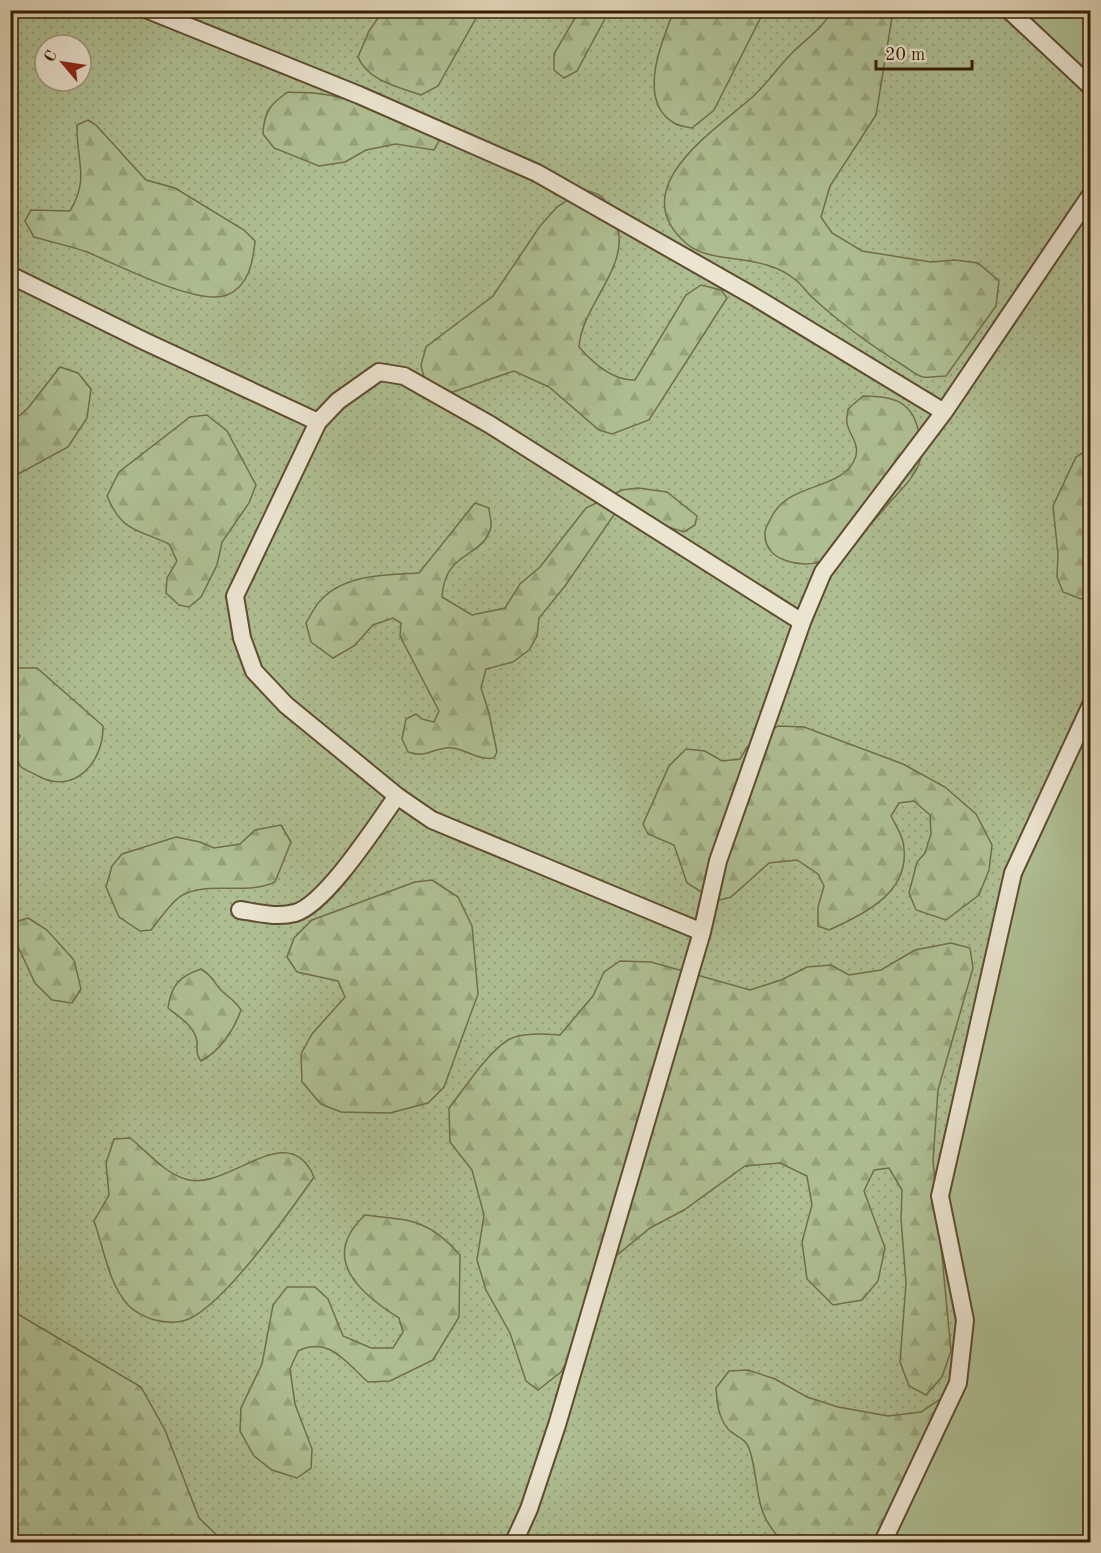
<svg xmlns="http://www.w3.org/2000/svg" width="1101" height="1553" viewBox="0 0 1101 1553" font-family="'Old Standard TT',serif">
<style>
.grass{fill:url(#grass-dots);stroke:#716e49;stroke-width:1.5;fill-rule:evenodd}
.forest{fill:url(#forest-firs);stroke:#716e49;stroke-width:1.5}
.garden{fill:#aebe92;stroke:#716e49;stroke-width:1.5}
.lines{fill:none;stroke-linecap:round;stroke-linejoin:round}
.service-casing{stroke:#5f4c2e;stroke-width:20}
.service{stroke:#ebe4d1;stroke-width:16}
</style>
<defs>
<pattern id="grass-dots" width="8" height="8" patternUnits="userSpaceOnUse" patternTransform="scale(1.5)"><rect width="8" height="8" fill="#aebe92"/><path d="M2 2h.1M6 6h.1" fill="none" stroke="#96a37c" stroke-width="1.8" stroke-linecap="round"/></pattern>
<pattern id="forest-firs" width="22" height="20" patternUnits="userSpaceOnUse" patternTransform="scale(1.5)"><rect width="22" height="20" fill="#aebe92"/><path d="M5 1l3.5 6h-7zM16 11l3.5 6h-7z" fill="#96a37c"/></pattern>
</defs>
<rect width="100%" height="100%" fill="#e0d5b8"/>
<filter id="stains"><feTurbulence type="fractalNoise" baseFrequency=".00333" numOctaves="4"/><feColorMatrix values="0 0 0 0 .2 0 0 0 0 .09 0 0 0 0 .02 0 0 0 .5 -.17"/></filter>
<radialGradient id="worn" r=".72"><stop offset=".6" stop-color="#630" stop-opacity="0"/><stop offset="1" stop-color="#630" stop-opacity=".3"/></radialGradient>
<!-- grass -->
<path class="grass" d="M11 11H1011L1090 85V707L965 1320 958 1383 883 1542H11ZM45 45H81V81H45Z"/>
<!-- forest -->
<path class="forest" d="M383 11V10L480 11 438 86 421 95C398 87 368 81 358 57L369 31Z
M579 11H609L577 71 564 78 554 70V54Z
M674 11H764L714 110 692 128C686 127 679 126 674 123 636 101 662 40 674 11Z
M832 11H893L876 115 830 186 821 217 832 233 862 251 931 262 955 260 978 263 999 281 996 306 946 376C939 376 930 378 923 377 917 376 909 369 904 366 872 346 840 323 813 298 807 293 803 286 797 281 763 251 713 266 687 244 623 190 711 133 749 100 765 87 777 68 792 53 806 39 823 28 832 11Z
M288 92C299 93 310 92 321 94 351 97 416 122 439 141L434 150 396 144 366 150 345 162 319 166 274 148 263 134C264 112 270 104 288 92Z
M88 120 96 125 146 180 175 188 244 230 255 241C253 262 249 286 227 295 199 307 116 264 87 252 70 246 51 242 34 237L25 221 31 210 70 211C90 178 76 161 77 125Z
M583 190C600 193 606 197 612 214 614 221 619 229 619 236 623 272 581 310 579 347 593 363 613 381 635 380L686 295 701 285 721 290 727 298 649 420 612 434 599 430 549 387 514 371 453 392 436 388 424 377 421 365 426 347 493 296 540 226 557 207Z
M60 367 78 373 91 389 87 418 68 447 11 478V423L28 408Z
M863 396C895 396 914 402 919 435 919 442 922 451 921 458 916 476 902 489 890 502 863 533 833 576 787 561 774 557 765 548 765 535 764 529 768 524 771 518 788 482 839 491 854 461 862 445 849 436 847 423 846 418 848 413 848 409Z
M207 415 227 431 256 485 249 503 222 542 217 565 201 597 189 607 179 605 166 593 167 578 177 561 169 544C137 529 122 532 107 496L119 472 190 417Z
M1090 448V595L1081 599 1063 592 1057 577 1058 554 1053 506 1076 457Z
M638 488 667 492 697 516 695 525 684 532 662 525 620 506 565 586 539 618 537 636 529 650 513 662 486 669 481 688 489 713 497 752 494 758C476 761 463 746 446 748 429 750 427 758 408 752L402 739 406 719 416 714 422 719 434 722 439 711 400 636 401 623 393 618 373 625 354 646 333 658 311 642 306 623C311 615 315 605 322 599 346 574 387 575 419 573L475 503 489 508C489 513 492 522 491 527 483 559 445 549 442 597L472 615 505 608 520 584 540 567 586 508 622 490Z
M17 668H37L103 726C104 761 75 796 38 776 33 773 25 770 21 767 18 763 16 755 13 750L20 736 11 724V672Z
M778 726 804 727 903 764 945 787 976 814 992 845 989 870 979 895 946 920 916 910 909 893 917 862 925 853 931 834 930 815 914 801 899 803 891 816C895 824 901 833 903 842 913 891 865 914 829 930L818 926V907L824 886 818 874 797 860 769 863 731 897 716 901 687 883 674 845 648 834 643 824 669 766 686 749 705 751 722 761 740 759 747 747Z
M281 825 291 842 275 882C247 895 215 882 187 893 174 897 160 919 151 930L140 931 119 917 106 887 112 866 122 854 176 837 200 842 214 848 240 844 255 830Z
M432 880 458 897 472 926 478 994 444 1087 428 1103 390 1113 341 1112 321 1104 302 1082 301 1054 312 1034 345 997 338 981 297 972 287 957 294 938 312 920 415 882Z
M28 918 47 930 74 960 81 989 72 1003 52 1000 35 983 14 938 13 929 18 921Z
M951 943 970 948 973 968 938 1090 933 1161 951 1351 942 1377 926 1395 909 1386 900 1362 906 1283 901 1219 902 1190 889 1168 874 1170 864 1191 885 1248 878 1281 862 1300 833 1305 807 1279 802 1242 812 1205 807 1176 780 1163 745 1166 684 1210 650 1228 616 1256 582 1334 561 1372 538 1390 526 1381 510 1333 486 1290 477 1260 484 1215 472 1170 450 1142 449 1108C465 1088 487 1053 508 1040 522 1032 544 1034 560 1035L593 996 604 972 620 961 651 962 750 990 781 980 807 967 831 965 849 975 881 970 915 950Z
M201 969C216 978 213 984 224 993 231 999 236 1002 241 1010 234 1030 220 1051 201 1061 194 1052 199 1046 196 1037 191 1024 178 1016 168 1008 171 985 180 976 201 969Z
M130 1138C147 1151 163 1172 185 1179 227 1193 288 1115 314 1177 291 1210 220 1312 183 1321 165 1325 142 1319 128 1305 108 1283 104 1248 94 1221L109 1195 106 1163 114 1139Z
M365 1215C410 1220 429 1219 460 1255L459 1317 433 1360 390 1381 368 1382C345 1362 330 1336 298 1351L290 1369 295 1404 312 1449 311 1468 297 1478 272 1470 254 1456 240 1431 241 1408 262 1364 273 1305 287 1287H315L328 1299 343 1336 371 1348H393L403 1332 399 1318C359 1293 319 1258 365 1215Z
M11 1310 141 1387 165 1430 199 1518 224 1542H11Z
M748 1370 775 1379 807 1397 838 1407 888 1416 921 1412 942 1398 959 1408 909 1542H783C752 1511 761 1488 750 1451 747 1438 735 1437 728 1429 718 1417 717 1402 716 1388L729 1371Z"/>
<!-- garden -->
<path class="garden" d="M1011 11H1090V85Z
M1090 707V1542H883L958 1383 965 1320 940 1196 1013 873Z"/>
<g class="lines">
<!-- service casing -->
<g class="service-casing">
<path id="service" d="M148 10 359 95 537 173 753 296 944 412
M1009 10 1090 86
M10 275 144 341 318 422
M379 372 404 376 489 424 802 622 718 861 702 932 432 820 397 796 286 705 254 671 242 638 235 596 318 422 338 401Z
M802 622 823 572 944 412 1090 196
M240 910C259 913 277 918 295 913 326 904 377 824 397 796
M514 1542 529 1509 557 1425 702 932
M883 1542 958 1383 965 1320 940 1196 1013 873 1090 707"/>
</g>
<!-- service -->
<use href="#service" class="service"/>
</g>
<!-- margin -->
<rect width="1101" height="1553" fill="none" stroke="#e0d5b8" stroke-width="36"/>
<rect x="12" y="12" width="1077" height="1529" fill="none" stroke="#341f00" stroke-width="3"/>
<rect x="18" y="18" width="1065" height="1517" fill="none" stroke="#341f00" stroke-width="1.5"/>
<!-- north arrow -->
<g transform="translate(63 63) rotate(299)"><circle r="28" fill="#ebe4d1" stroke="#a2957d" stroke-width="1.5"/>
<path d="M0-4.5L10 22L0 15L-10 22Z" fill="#8f2418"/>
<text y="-9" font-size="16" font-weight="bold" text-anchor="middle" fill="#341f00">С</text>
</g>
<!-- scale -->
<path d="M876 60v9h96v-9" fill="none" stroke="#341f00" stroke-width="3"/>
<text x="885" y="60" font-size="18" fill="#341f00" stroke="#ebe4d1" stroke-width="4.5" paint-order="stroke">20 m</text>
<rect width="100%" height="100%" filter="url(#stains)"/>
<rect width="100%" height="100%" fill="url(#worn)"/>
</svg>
